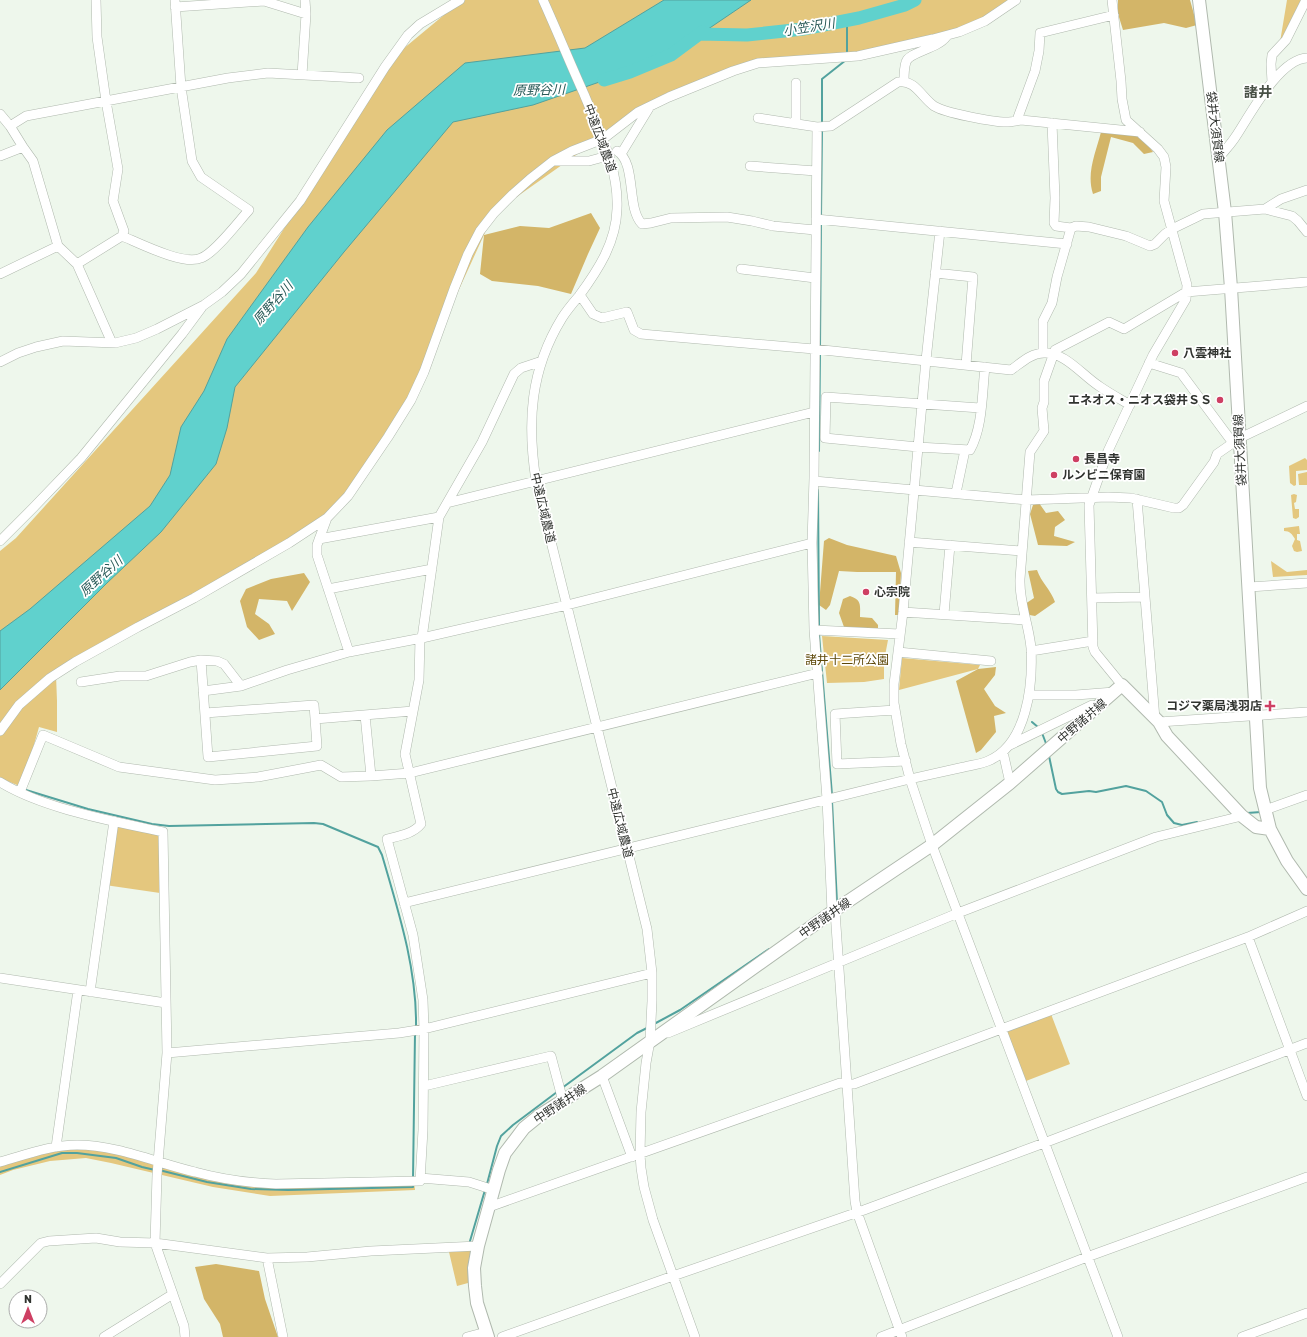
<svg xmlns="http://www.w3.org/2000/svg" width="1307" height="1337" viewBox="0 0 1307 1337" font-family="Rubik,'Noto Sans JP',sans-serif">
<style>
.green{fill:#e4c77e}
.forest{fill:#d3b568}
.water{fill:#60d1cd;stroke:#52a29e}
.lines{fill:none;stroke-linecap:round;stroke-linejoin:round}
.stream{stroke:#52a29e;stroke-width:2}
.river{stroke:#60d1cd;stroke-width:13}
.minor-casing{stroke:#b0b9ae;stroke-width:10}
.major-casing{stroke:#b0b9ae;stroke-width:14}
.minor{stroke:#fff;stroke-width:9}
.major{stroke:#fff;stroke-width:12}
.poi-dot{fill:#ce3f63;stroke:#fff;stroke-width:1.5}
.labels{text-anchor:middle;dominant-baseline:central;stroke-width:3.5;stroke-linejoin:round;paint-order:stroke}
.street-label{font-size:12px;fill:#30332f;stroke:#fff}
.poi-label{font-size:12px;font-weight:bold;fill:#30332f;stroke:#fff;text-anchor:start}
.park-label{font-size:12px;fill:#5c4708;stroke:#fff}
.water-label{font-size:13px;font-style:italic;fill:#285957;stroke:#fff}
.quarter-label{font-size:14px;font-weight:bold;fill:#495147;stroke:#fff}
</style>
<rect width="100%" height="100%" fill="#eef7ec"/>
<!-- green -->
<path class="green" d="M462 0H1012L999 12 947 35 841 58 723 71 647 105 494 213 434 344 413 395 383 445 322 521 56 675 57 701V732L39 727 22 787 0 778V551L16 538 256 273 391 59Z
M1287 0H1305L1279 48Z
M1305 458 1307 460V470L1296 471V485L1294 486 1290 483 1289 466Z
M1307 472V485H1299L1298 474Z
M1294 494 1297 495 1296 502 1294 503 1295 509H1299V517L1296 519 1293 518 1291 495Z
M1299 526 1300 534H1297V540L1300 541 1302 551 1297 552 1294 551 1292 546 1295 539C1292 534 1290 531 1284 531V528Z
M1271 561 1287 572 1307 570V575L1273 577Z
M822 636 888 640 884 661V679L864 682 827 683Z
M902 658 980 665 978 669 899 690Z
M113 825 160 835V893L105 885Z
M1051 1014 1070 1064 1026 1081 1006 1031Z
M75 1145 254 1183 414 1181 415 1190 270 1196 213 1187 111 1163 86 1158 50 1161 13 1170 0 1175V1163Z
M471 1250 468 1283 457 1286 449 1252Z"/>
<!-- forest -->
<path class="forest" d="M1118 0H1190L1197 25 1186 28 1164 23 1123 30 1118 14Z
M1101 132 1134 135 1143 139 1153 152 1144 154 1133 143 1111 137 1101 177V191L1093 194C1086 173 1096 152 1101 132Z
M591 213 600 228 588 254 571 294 538 286 492 281 480 274 484 235 520 226 549 228Z
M1039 503 1046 513 1058 511 1065 520 1055 527 1054 536 1075 542 1067 546 1038 545 1030 514 1033 505Z
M829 538 847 545 896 556 901 573 899 615H895L896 572H857L839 571 830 605 826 610 819 605 824 541Z
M1037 570C1041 582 1051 590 1055 602L1035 616 1024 614 1022 606 1034 598 1028 571Z
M304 573 310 582 292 611 287 601 259 599 255 614 269 624 275 634 259 640 247 627 240 601 246 589 271 579Z
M850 596C862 600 860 605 860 617L872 618 878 625V633L844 627 839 613 843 599Z
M996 667 995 675 984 689 995 706 1006 713 994 716 996 732 981 750 976 753 956 681 978 669Z
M216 1264 259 1271 265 1299 278 1337H223L220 1324 204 1299 195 1267Z"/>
<!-- water -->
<path class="water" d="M664 0H751L689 42 637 69 533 105 453 122 344 252 235 387 227 428 216 464 161 532 107 583 0 690V631L30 609 150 506 170 475 181 427 204 391 227 339 308 227 387 130 465 63 585 48Z"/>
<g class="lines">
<!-- stream -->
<path class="stream" d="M847 54V20
M822 123V79L846 60
M821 217 822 130
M820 347 821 222
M819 451 820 352
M818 490 819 627
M819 634 832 795
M1032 722 1039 728
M1042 733 1047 746
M1049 756 1056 789 1058 792 1062 794 1089 791 1096 792 1126 786 1146 791 1162 802 1167 815 1174 823 1182 825 1197 822
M26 790 88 809 152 824 169 826 314 823 323 824 378 847 382 855C398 910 417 968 416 1027
M832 801 837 903
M1247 813 1261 812
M654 1024 680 1010 769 949
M562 1088 637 1033 649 1027
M159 1170 207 1182 251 1189 288 1190 413 1187V1183
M0 1172 62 1153H77L116 1158 142 1167 155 1170
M413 1179 415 1033
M487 1184 497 1146 501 1136 513 1125 557 1092
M470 1241 485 1190"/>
<!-- river -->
<path class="river" d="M699 34 747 35 803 29 859 18 905 5 915 0
M604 80 630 72 671 55 702 32"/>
<!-- minor casing -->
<g class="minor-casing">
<path id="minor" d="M543 0C557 31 570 63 584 94 599 131 619 168 617 209 616 243 598 270 579 296 573 303 567 310 562 318 530 370 527 422 536 481L647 929 652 973V1001L650 1041 646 1063 641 1112 640 1154 641 1168 644 1187 653 1220 695 1337
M1112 0 1121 81 1122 99 1126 120 1158 149 1164 157 1166 167 1164 201 1187 285 1186 299 1153 355 1108 451 1089 505 1093 647 1095 652 1122 685
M175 7 264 1 306 14
M302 75 306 14 305 0
M904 81C904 75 904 68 906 62 909 52 937 49 946 37
M1272 82 1271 64 1272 55 1286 40 1306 0
M796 83V124
M0 114 10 126 23 147 33 161 58 246 77 264 112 343
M758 118 817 127 831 126 898 82C915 79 922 98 934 106 945 113 993 122 1006 122 1011 122 1016 121 1021 120L1140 132
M1017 120 1035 71 1039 51 1040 33 1114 15
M1052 123 1055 198 1054 223 1056 226 1071 228
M10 126 26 116 228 78 268 73 359 78
M817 127 814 478 812 543 814 630 827 799 832 912
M617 151C637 163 626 208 642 224L651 223 671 218 727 217 752 221 773 226 815 230
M621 154 649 108
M0 156 23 147
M1219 158C1224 151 1231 144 1236 136 1250 115 1279 59 1307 58
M555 161H589L600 158
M750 166 816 171
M1265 209 1281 199 1307 190
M816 219 1067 244
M940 231 926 360 903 612 894 684V703L901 744 910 779 932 845 1118 1337
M122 236C139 243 184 266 201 258 215 253 238 222 249 210L201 177 192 161 181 87 175 0
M77 264 122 236 124 231 113 201 118 169 106 101 97 37 96 0
M741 269 815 278
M935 273 973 277 966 365
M0 274 58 246
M580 295 593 314 602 318 627 312 634 330 641 334 814 349 1011 370C1021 363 1031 353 1044 353 1065 352 1082 375 1099 386 1109 393 1120 399 1130 405
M1043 353V321L1052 303 1057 277 1071 228 1076 226 1089 227 1126 236 1150 246 1155 244 1165 234 1172 229 1203 214 1265 209 1292 216 1298 221 1307 232
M0 362 18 353 36 347 63 341 115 343 136 338 157 329 204 305 222 292 241 274 300 201 385 67 408 35 420 24 460 0
M1149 363 1181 373 1233 443
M980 408 826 397 825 438 918 447 970 450C983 427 982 393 985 367
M814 481 1027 500 1108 497 1131 498 1174 508H1179L1183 505 1214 462 1217 454 1240 438 1307 406
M956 493 965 450
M1137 499 1155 719
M447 503 814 412
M327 518 317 545V555L349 652
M319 539 439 517
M0 541 33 508 81 458 182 334 202 307
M909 542 1022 551
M1249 587 1307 583
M328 589 432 569
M1092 598 1144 597
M903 612 1025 620
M944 614 950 545
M814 630 900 634
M422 638 439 517 482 442 514 374 521 368 542 361
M1031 651 1093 641
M898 652 991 661
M201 660 208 757 317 746 314 705 205 713
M81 682 120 676H146L190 662 201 660 217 661 224 664 241 686 287 670 349 652 422 638 567 605 812 543
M203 691 241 686
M1029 695H1076L1114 692
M895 710 835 714 837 764 906 761
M365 715 371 776
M315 719 413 711
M1159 722 1307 712
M0 731 19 705 50 678 75 662 138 627 194 598 289 543 327 518 348 496 388 437 411 400 424 372 454 289 468 254 480 231 494 213 513 194 530 179 553 161 572 151 603 139 638 112 669 97 733 71 758 63 858 56 933 39 959 32 985 21 1016 0
M1008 746 1092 705 1098 707
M1003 752 1010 783
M0 782C44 809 113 821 163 832L167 1053 157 1175 155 1243 184 1326 185 1337
M20 792 43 735 119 767 215 780 258 777 321 765 341 777 371 776 410 773 818 673
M1265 810 1307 795
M404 903 910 779C928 775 946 771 964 767 972 765 981 764 988 761 1027 745 1033 685 1031 648 1029 625 1019 603 1020 579L1030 452 1044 431 1042 408 1044 402V381L1055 350 1109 322 1124 329 1186 292 1307 282
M835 911 855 1201 857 1212 902 1337
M1248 937 1307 1096
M0 978 166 1003
M90 992 114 821
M668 1033 958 913 1156 837 1242 816
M167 1053 399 1033 424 1029 652 973
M602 1076 632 1157
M424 1086 551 1056 563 1101
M56 1147 78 990
M0 1162C25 1155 51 1145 77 1145 116 1145 157 1163 195 1172 221 1179 248 1183 276 1184L420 1181 423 1130 424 1029 423 1000 413 935 387 839C399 836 413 834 421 824L405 754 419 680 420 638
M420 1178 469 1182 494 1190
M489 1207 840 1083 854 1084 1248 937 1307 911
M267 1258 283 1337
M0 1284 41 1243 49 1241 96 1238 120 1242 155 1243 267 1258 307 1257 371 1251 478 1246
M104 1337 173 1294
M467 1337 486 1332
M502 1337 673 1276 864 1210 1044 1143 1307 1043
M881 1337 1087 1257 1307 1177
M1242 1337 1307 1313"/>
</g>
<!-- major casing -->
<g class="major-casing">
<path id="major" d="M1199 0 1225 212 1231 288 1260 788 1270 829 1287 861 1307 889
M488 1337 477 1303 475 1286 474 1268 478 1246 499 1170 505 1153 524 1128 540 1115 602 1076 832 912 932 845 1010 783 1122 685 1159 722 1167 736 1242 816 1256 827 1270 829"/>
</g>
<!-- minor -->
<use href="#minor" class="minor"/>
<!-- major -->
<use href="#major" class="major"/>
</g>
<!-- markers -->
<g class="poi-dot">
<circle cx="1175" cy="353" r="4"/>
<circle cx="1220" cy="400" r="4"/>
<circle cx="1076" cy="459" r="4"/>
<circle cx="1054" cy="475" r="4"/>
<circle cx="866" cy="592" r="4"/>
<path d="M1268 700h4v4h4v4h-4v4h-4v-4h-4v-4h4z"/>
</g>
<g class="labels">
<!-- street labels -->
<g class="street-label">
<text transform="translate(1215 127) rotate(83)">袋井大須賀線</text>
<text transform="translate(600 138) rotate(70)">中遠広域農道</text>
<text transform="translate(1240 450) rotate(-93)">袋井大須賀線</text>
<text transform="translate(543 508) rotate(77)">中遠広域農道</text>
<text transform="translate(1082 721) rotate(-41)">中野諸井線</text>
<text transform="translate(620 823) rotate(76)">中遠広域農道</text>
<text transform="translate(825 918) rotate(-35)">中野諸井線</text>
<text transform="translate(560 1104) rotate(-34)">中野諸井線</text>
</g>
<!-- poi labels -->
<g class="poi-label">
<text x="1183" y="353">八雲神社</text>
<text x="1212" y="400" text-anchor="end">エネオス・ニオス袋井ＳＳ</text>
<text x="1084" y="459">長昌寺</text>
<text x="1062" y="475">ルンビニ保育園</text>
<text x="874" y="592">心宗院</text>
<text x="1262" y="706" text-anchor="end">コジマ薬局浅羽店</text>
</g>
<!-- park labels -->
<g class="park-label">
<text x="847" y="660">諸井十二所公園</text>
</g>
<!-- water labels -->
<g class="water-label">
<text transform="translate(809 27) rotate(-9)">小笠沢川</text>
<text transform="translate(539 90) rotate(-1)">原野谷川</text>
<text transform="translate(273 303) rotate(-49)">原野谷川</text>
<text transform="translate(101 576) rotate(-42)">原野谷川</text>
</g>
<!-- quarter labels -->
<g class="quarter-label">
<text x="1258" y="92">諸井</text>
</g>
</g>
<!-- north arrow -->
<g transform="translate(28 1309)"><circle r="19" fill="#ffffff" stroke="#acadac"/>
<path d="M0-3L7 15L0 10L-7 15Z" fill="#ce3f63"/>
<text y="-6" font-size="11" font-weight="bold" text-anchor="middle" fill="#30332f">N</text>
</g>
</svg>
